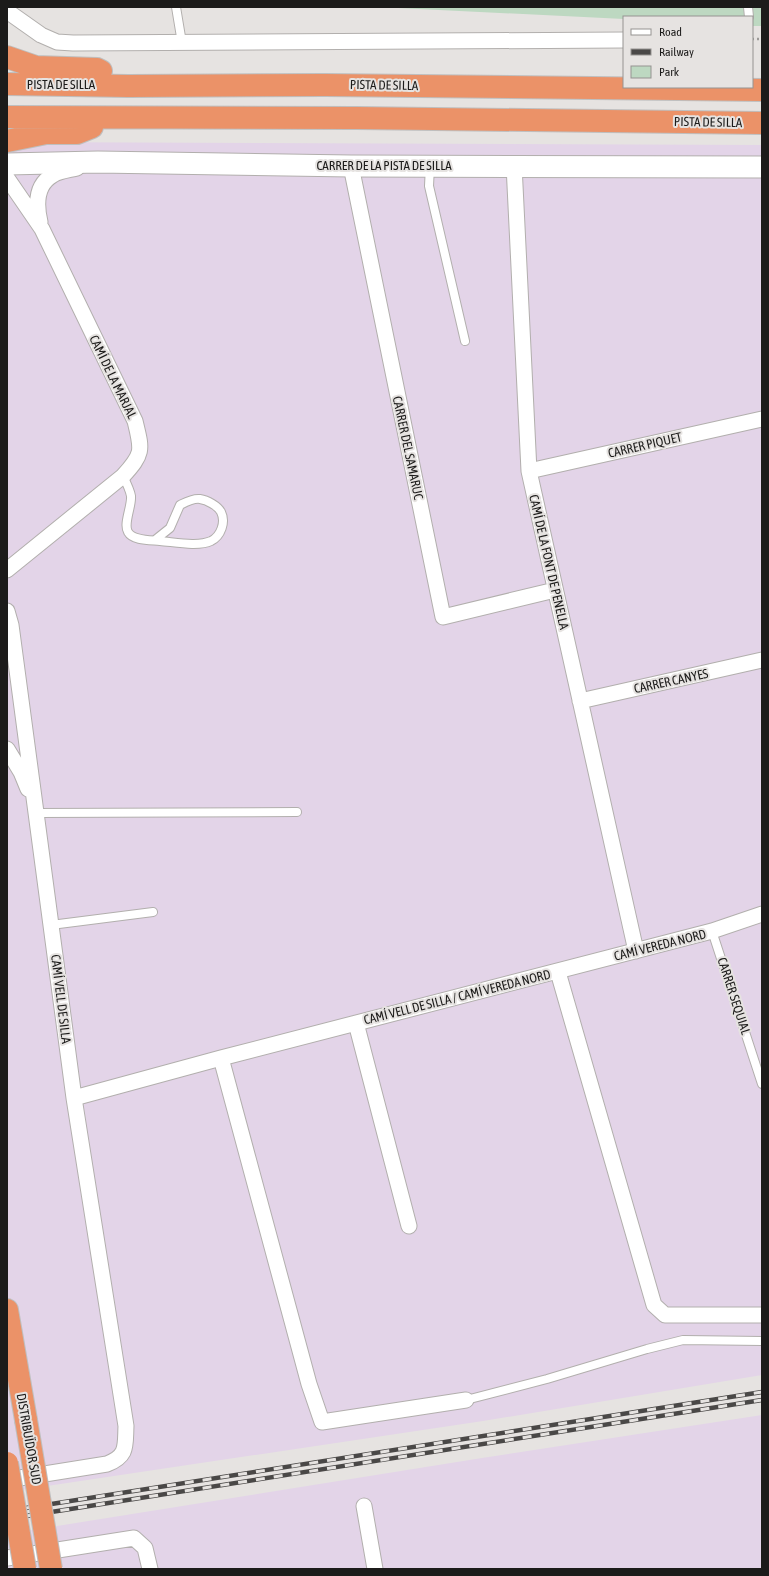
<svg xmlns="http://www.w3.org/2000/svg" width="769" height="1576" viewBox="0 0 769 1576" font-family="'Asap Condensed',sans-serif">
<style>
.industrial{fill:#e3d4e8}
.green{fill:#bdd8c1}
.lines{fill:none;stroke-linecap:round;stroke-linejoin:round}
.lane-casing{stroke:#b2afad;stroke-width:10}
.street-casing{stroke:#b2afad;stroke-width:17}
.secondary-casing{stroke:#b2afad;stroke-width:23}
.highway-casing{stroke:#bfbfbf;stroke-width:24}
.path{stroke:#9c9a98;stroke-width:2.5;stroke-dasharray:2 3;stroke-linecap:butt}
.lane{stroke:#fff;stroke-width:8}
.street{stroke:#fff;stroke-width:15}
.secondary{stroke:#fff;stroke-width:21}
.highway{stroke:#eb9268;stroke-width:22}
.rail-casing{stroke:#4a4847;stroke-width:4.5}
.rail{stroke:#e6e3e1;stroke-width:3;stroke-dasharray:9;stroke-linecap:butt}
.highway-bridge-casing{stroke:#bfbfbf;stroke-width:24;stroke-linecap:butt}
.highway-bridge{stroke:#eb9268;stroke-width:22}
.labels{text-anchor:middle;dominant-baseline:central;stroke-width:4;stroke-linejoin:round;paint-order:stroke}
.street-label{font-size:13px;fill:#1c1b1a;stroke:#e6e3e1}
</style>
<rect width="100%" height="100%" fill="#e6e3e1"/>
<!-- industrial -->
<path class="industrial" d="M7 142 762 145V1375L483 1421 7 1492Z
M762 1415V1569H7V1534L482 1458Z"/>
<!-- green -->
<path class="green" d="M378 7H762V26H752V17H624V19Z"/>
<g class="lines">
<!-- lane casing -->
<g class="lane-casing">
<path id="lane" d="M176 7 182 43
M748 7 749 17
M430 166 429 186 465 341
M123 476C126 482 130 490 131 496 132 506 123 524 128 532 133 541 151 540 160 541 174 542 198 547 211 541 221 536 226 522 221 512 218 506 207 500 200 499 193 498 186 502 180 505L170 528 155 540
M37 813 297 812
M51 925 153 912
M712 931 762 1084
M466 1400 547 1379 647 1349 683 1340 762 1341"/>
</g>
<!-- street casing -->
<g class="street-casing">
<path id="street" d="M7 11 41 35 57 42 73 43 624 40
M514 165 529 471 636 951
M351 166 443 617 555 590
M7 178 42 229 135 421C142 450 144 453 123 476L7 570
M40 222C36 205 35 185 53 175 59 171 69 170 77 168
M529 471 762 419
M7 611 11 625 74 1098 126 1426C125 1446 128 1456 107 1464L7 1480
M580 701 762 660
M7 749 21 772 28 789
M558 972 654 1305 665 1315H762
M356 1023 409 1226
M221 1058 309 1384 322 1422 466 1400
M74 1098 221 1058 712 931 762 914
M364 1506 375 1569
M7 1558 134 1538 145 1548 150 1569"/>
</g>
<!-- secondary casing -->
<g class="secondary-casing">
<path id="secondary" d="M7 164 98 162 351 166 762 167"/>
</g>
<!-- highway casing -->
<g class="highway-casing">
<path id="highway" d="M7 57 36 67 97 69 101 71
M7 84 128 86 325 85 762 90
M7 117 357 118 762 123
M7 141 46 133H77L92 127
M7 1310 26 1420"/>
</g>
<!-- path -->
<path class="path" d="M752 39H762"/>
<!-- lane -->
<use href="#lane" class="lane"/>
<!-- street -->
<use href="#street" class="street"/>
<!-- secondary -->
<use href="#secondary" class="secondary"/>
<!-- highway -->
<use href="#highway" class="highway"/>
<!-- rail casing -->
<g class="rail-casing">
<path id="rail" d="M7 1511 762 1392
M7 1519 762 1400"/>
</g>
<!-- rail -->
<use href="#rail" class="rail"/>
<!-- highway-bridge casing -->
<g class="highway-bridge-casing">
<path id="highway-bridge" d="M26 1420 51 1569
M7 1463 25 1569"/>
</g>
<!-- highway-bridge -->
<use href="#highway-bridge" class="highway-bridge"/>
</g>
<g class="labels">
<!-- street labels -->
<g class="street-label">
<text x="61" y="84">PISTA DE SILLA</text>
<text transform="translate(384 85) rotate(1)">PISTA DE SILLA</text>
<text transform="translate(708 122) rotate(1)">PISTA DE SILLA</text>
<text x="384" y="165">CARRER DE LA PISTA DE SILLA</text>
<text transform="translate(113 377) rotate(64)">CAMÍ DE LA MARJAL</text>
<text transform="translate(645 445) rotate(-13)">CARRER PIQUET</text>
<text transform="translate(408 448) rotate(78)">CARRER DEL SAMARUC</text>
<text transform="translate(549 562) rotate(77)">CAMÍ DE LA FONT DE PENELLA</text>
<text transform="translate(671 681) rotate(-12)">CARRER CANYES</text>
<text transform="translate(660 945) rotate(-14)">CAMÍ VEREDA NORD</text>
<text transform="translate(734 996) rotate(72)">CARRER SEQUIAL</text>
<text transform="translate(457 997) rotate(-14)">CAMÍ VELL DE SILLA / CAMÍ VEREDA NORD</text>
<text transform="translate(61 999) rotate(83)">CAMÍ VELL DE SILLA</text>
<text transform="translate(29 1439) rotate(80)">DISTRIBUÏDOR SUD</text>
</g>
</g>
<!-- border -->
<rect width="769" height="1576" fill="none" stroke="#1c1b1a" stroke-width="16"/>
<!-- legend -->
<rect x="623" y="16" width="130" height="72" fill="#e6e3e1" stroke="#959391"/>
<rect x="631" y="29" width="20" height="6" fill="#ffffff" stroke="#959391"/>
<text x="659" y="36" font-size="12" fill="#1c1b1a">Road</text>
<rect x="631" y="49" width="20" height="6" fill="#4a4847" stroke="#959391"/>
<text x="659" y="56" font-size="12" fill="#1c1b1a">Railway</text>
<rect x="631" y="66" width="20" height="12" fill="#bdd8c1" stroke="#959391"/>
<text x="659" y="76" font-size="12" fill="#1c1b1a">Park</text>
</svg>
